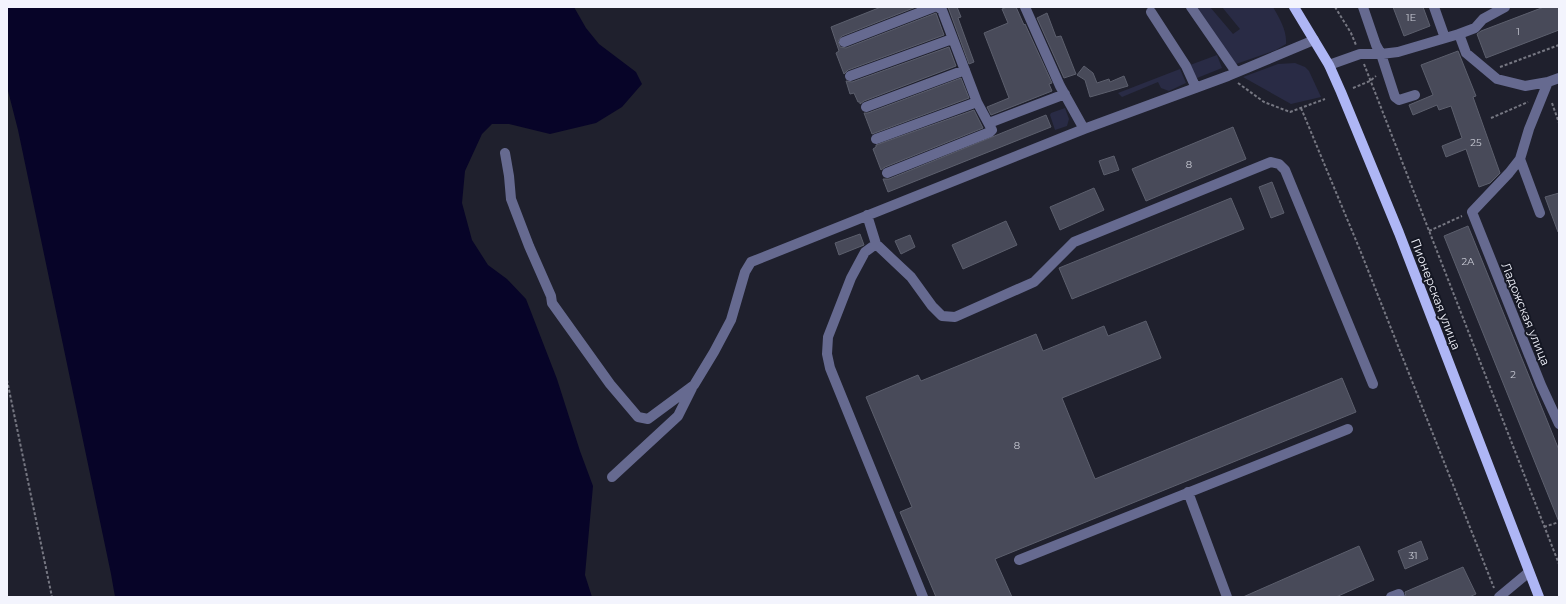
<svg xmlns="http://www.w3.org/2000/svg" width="1566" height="604" viewBox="0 0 1566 604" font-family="Montserrat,sans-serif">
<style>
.green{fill:#292b45}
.water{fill:#070428}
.building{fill:#484a59;stroke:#5c5f6d}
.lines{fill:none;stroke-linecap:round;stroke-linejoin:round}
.path{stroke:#767782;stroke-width:2;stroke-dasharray:3 2;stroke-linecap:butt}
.minor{stroke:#666a90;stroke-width:10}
.major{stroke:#aeb6f5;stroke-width:10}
.labels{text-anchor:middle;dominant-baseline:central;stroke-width:4;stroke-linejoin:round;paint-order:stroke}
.number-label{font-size:10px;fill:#c8cad4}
.street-label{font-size:12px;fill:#f3f4fd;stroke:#151723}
</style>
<rect width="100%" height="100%" fill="#1f202d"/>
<!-- green -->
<path class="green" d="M1195 7H1210L1233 34 1240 29 1222 7H1273C1280 19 1287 31 1286 44L1276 50 1236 64Z
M1217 55 1222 68 1197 78 1190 65Z
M1295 63 1305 67 1309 71 1321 97 1291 104 1243 77 1278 64Z
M1180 69 1186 83 1169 91 1161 88 1158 82 1122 97 1118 93Z
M1065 108 1069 119 1067 126 1055 130 1050 115 1051 113Z"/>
<!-- water -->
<path class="water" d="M7 7H574L586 28 599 44 636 72 642 84 622 107 596 123 550 134 509 124H492L482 134 465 171 462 203 472 240 488 265 507 279 526 299 557 379 580 451 593 486 585 575 592 597H115L111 574 18 130 7 87Z"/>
<!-- building -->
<path class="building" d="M881 7H916L842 36 838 41 840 47 846 48 936 13 944 35 848 70 844 74 836 53 839 51 831 27Z
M948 7H957L961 17 958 18 974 62 969 64Z
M1007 7H1016L1024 25 1025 24 1052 83 1049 84 1052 91 991 115 987 107 1009 98 984 33 1008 23 1002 9Z
M1393 7H1423L1430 26 1404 36Z
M1544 7H1559V30L1486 58 1477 34 1481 31Z
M1047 13 1056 37 1061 36 1076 74 1064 78 1037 18Z
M949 47 956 66 864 101 860 104V102H858L854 93 850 94 846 81 852 82Z
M1458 51 1476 96 1473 97 1500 173 1490 183 1479 187 1466 149 1446 157 1442 146 1462 138 1451 106 1439 110 1437 105 1413 115 1409 105 1433 95 1421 65Z
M1084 66 1093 73 1097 83 1109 79 1110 82 1124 76 1128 86 1090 97 1085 80 1077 75Z
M961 78 969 98 872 134 864 113H868Z
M974 110 983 128 885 167 881 170 873 149 876 147V145Z
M1046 115 1051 127 888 192 883 179H889Z
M1233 127 1246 159 1146 201 1132 169Z
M1114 156 1119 170 1104 175 1099 161Z
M1272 182 1284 213 1271 218 1259 187Z
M1094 188 1104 210 1060 230 1050 207Z
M1559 193V232H1558L1545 197Z
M1231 198 1244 229 1072 299 1059 268Z
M1006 221 1017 245 963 269 952 245Z
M1468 226 1559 450V522L1444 236Z
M860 234 864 245 839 255 835 243Z
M910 235 915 247 901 254 895 241Z
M1146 321 1161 358 1062 398 1095 479 1342 378 1356 412 995 559 1012 597H936L900 512 912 507 866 397 918 375 921 381 1036 334 1043 351 1104 326 1108 336Z
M1421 541 1428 559 1405 569 1398 551Z
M1359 546 1374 580 1336 597H1243Z
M1463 567 1476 594 1469 597H1406L1405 592Z"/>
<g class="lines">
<!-- path -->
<path class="path" d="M1335 7 1351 33 1356 45
M1364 64 1559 564
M1500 67 1559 45
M1238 83 1264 102 1290 112 1325 99
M1353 88 1370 81 1376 76
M1552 103 1559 123
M1301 108 1360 250 1494 588
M1491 118 1528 102
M1429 231 1462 216
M7 380 52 597
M1544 527 1559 522"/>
<!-- minor -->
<path class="minor" d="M1025 7 1060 86 1084 129
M1191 7 1236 72
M1363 7 1376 45 1381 54 1395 97 1399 100 1415 95
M1434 7 1445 38
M1151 12 1186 66 1196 88
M1459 34 1475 28 1483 19 1505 7
M844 42 934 7
M1329 65 1360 54H1381L1398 52 1459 34 1466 53 1497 79 1525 86 1548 82 1559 78
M850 76 952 39
M866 107 965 70
M989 123 1065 94
M876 139 977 102
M505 153 509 176 511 199 529 246 551 296 552 303 610 384 638 417 648 419 694 385 714 352 731 320 745 272 751 262 1084 129 1228 76 1314 40
M1520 159 1529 129 1548 82
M887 173 990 132 992 130 977 102 942 10 938 7
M1540 213 1520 159 1509 173 1472 212 1541 385 1559 424
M867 215 876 244 911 277 932 306 942 316 955 317 1034 282 1074 242 1271 162 1279 164 1285 170 1373 384
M876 244 865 252 851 278 828 337 827 354 830 368 923 597
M612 477 678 416 692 388
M1188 492 1227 597
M1019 560 1348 429
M1391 597 1399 594 1400 597
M1499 597 1529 572"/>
<!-- major -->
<path class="major" d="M1294 7 1329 65 1341 92 1399 233 1539 597"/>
</g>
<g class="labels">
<!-- number labels -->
<g class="number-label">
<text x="1411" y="17">1Е</text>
<text x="1518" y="31">1</text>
<text x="1476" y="142">25</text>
<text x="1189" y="164">8</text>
<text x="1468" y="261">2А</text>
<text x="1513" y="374">2</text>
<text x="1017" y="445">8</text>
<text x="1413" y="555">31</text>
</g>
<!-- street labels -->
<g class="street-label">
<text transform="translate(1436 294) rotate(69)">Пионерская улица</text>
<text transform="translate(1526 314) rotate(68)">Ладожская улица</text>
</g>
</g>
<!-- border -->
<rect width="1566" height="604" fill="none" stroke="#f3f4fd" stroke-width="16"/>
</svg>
